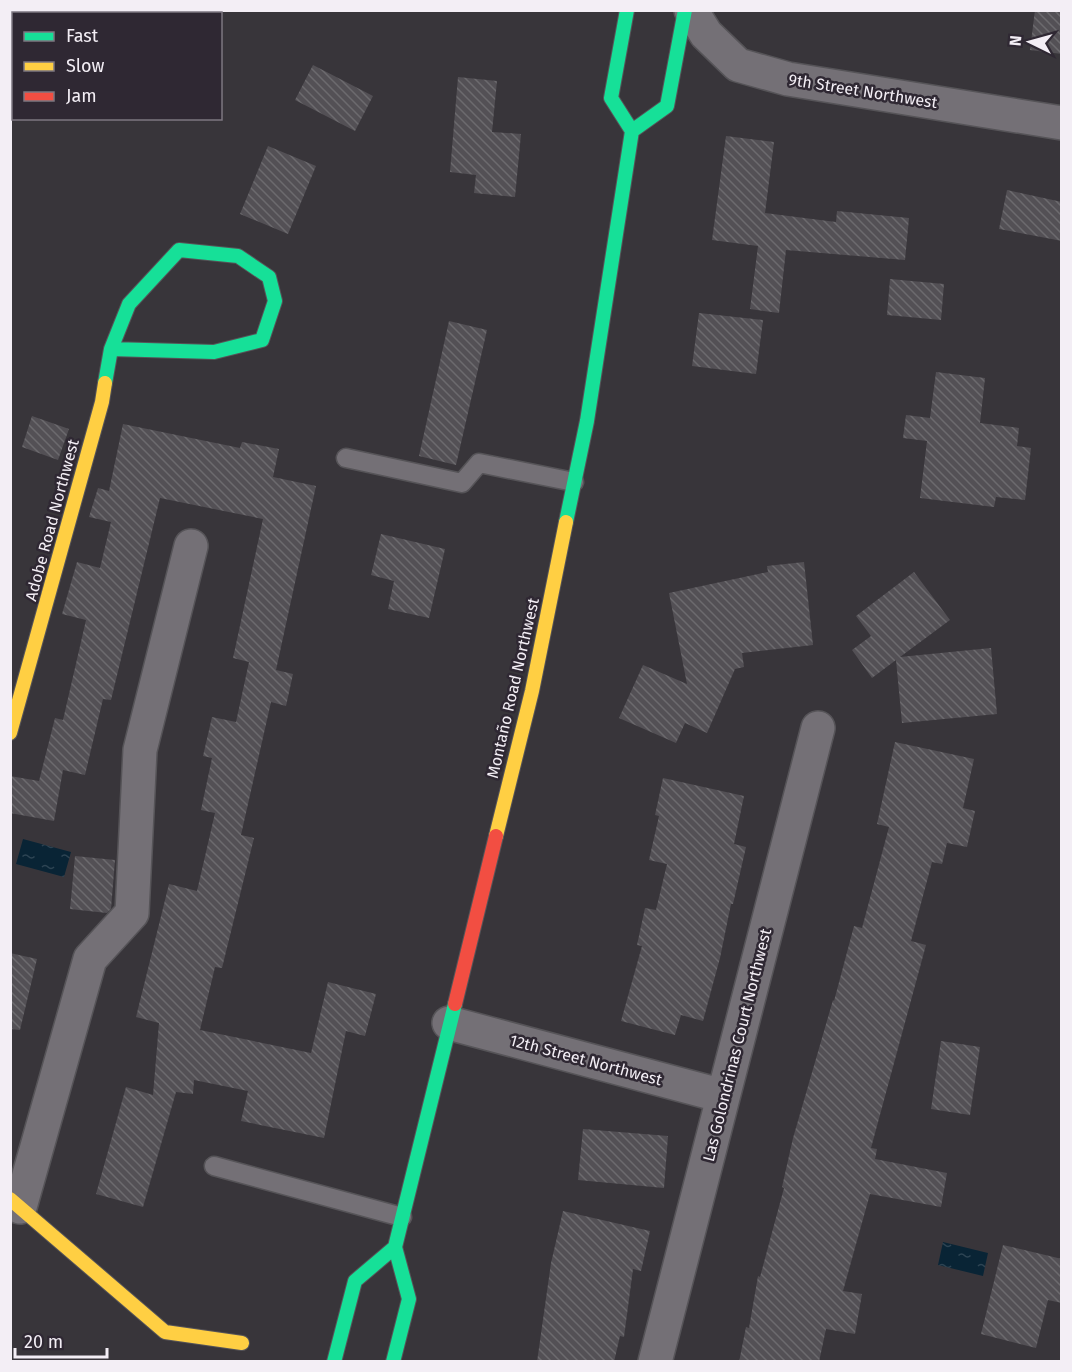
<svg xmlns="http://www.w3.org/2000/svg" width="1072" height="1372" viewBox="0 0 1072 1372" font-family="'Fira Sans',sans-serif">
<style>
.water{fill:url(#water-ripples)}
.building{fill:url(#building-back-hatch)}
.lines{fill:none;stroke-linecap:round;stroke-linejoin:round}
.lane-casing{stroke:#565458;stroke-width:21}
.street-casing{stroke:#565458;stroke-width:36}
.fast-casing{stroke:#565458;stroke-width:16}
.slow-casing{stroke:#565458;stroke-width:16}
.jam-casing{stroke:#565458;stroke-width:16}
.lane{stroke:#747076;stroke-width:18}
.street{stroke:#747076;stroke-width:33}
.fast{stroke:#16e098;stroke-width:14}
.slow{stroke:#ffcf43;stroke-width:14}
.jam{stroke:#f24e42;stroke-width:14}
.labels{text-anchor:middle;dominant-baseline:central;stroke-width:5;stroke-linejoin:round;paint-order:stroke}
.street-label{font-size:16px;fill:#f3eef5;stroke:#2f2833}
</style>
<defs>
<pattern id="water-ripples" width="26" height="14" patternUnits="userSpaceOnUse" patternTransform="scale(1.5)"><rect width="26" height="14" fill="#092435"/><path d="M2 4q2-2 4 0t4 0M15 11q2-2 4 0t4 0" fill="none" stroke="#2d4453"/></pattern>
<pattern id="building-back-hatch" width="6" height="6" patternUnits="userSpaceOnUse" patternTransform="scale(1.5)"><rect width="6" height="6" fill="#535055"/><path d="M-1 5l2 2M0 0l6 6M5-1l2 2" fill="none" stroke="#6c6a6e"/></pattern>
</defs>
<rect width="100%" height="100%" fill="#38353a"/>
<!-- water -->
<path class="water" d="M23 839 71 852 64 877 16 864Z
M943 1242 988 1253 983 1276 938 1265Z"/>
<!-- building -->
<path class="building" d="M1035 10H1062V54L1030 50Z
M313 65 373 96 355 131 295 100Z
M458 77 497 81 492 132 521 134 515 197 474 193 476 175 450 172Z
M726 136 774 142 765 213 836 222 837 211 909 218 905 260 786 250 779 313 750 309 758 246 712 240Z
M268 146 316 166 288 234 240 214Z
M1007 190 1062 202V241L999 229Z
M890 279 944 284 941 320 887 315Z
M699 313 763 320 756 374 692 366Z
M449 321 487 330 456 465 419 456Z
M936 372 985 378 980 423 1019 428 1017 446 1031 448 1025 500 996 497 994 507 920 498 927 441 903 438 906 415 930 418Z
M32 416 69 429 58 460 22 447Z
M123 424 240 448 242 442 279 449 273 477 316 486 276 670 293 674 286 706 271 702 241 835 254 838 222 968 215 967 200 1030 311 1053 328 982 376 994 365 1036 346 1031 324 1138 241 1121 248 1091 194 1080 193 1094 176 1092 143 1207 96 1194 126 1087 153 1095 159 1023 136 1017 169 884 197 891 215 813 201 810 212 758 203 756 212 717 236 722 249 662 233 658 263 519 160 498 111 700 103 699 85 775 63 770 54 821 10 813V776L39 781 55 718 63 720 86 620 62 614 77 562 100 568 111 522 89 517 98 488 109 491Z
M381 534 445 549 429 618 388 609 394 581 371 575Z
M804 562 813 645 742 653 744 667 735 669 707 733 685 723 676 743 619 718 643 665 687 684 669 593 768 572 767 566Z
M914 572 950 620 900 657 991 648 997 714 902 723 896 660 872 678 852 650 871 636 856 616Z
M895 742 974 759 963 808 975 811 967 847 947 843 942 864 932 862 911 941 926 945 871 1148 877 1149 875 1159 947 1173 941 1207 870 1194 843 1291 862 1294 855 1334 826 1329 819 1362H739L746 1327 749 1328 758 1276 760 1277 784 1188 782 1187 793 1138 833 1000 834 1001 854 926 862 928 889 827 877 824Z
M663 778 744 796 734 844 746 847 733 904H731L720 958 703 1021 681 1015 675 1035 621 1021 642 946 637 945 645 908 656 910 667 864 649 860 659 816 655 815Z
M75 856 115 860 111 909 107 913 70 909Z
M10 953 37 959 20 1030 10 1029Z
M941 1041 980 1047 970 1115 931 1109Z
M583 1129 668 1136 664 1188 578 1180Z
M563 1211 650 1231 641 1271 633 1269 624 1337 620 1336 614 1362H537L551 1263Z
M1003 1245 1062 1259V1303L1048 1300 1036 1348 981 1334Z"/>
<g class="lines">
<!-- lane casing -->
<g class="lane-casing">
<path id="lane" d="M346 458 462 483 479 463 574 482
M214 1166 402 1217"/>
</g>
<!-- street casing -->
<g class="street-casing">
<path id="street" d="M691 10 706 34 738 65 788 79 1062 123
M449 1023 723 1096
M20 1207 90 959 132 913 140 750 191 546
M655 1362 818 728"/>
</g>
<!-- fast casing -->
<g class="fast-casing">
<path id="fast" d="M632 131 667 106 685 10
M105 383 111 349 129 304 179 250 238 256 269 277 275 301 262 340 214 352 111 349
M566 522 587 421 632 131 611 98 627 10
M334 1362 355 1281 395 1247
M393 1362 409 1299 395 1247 455 1004"/>
</g>
<!-- slow casing -->
<g class="slow-casing">
<path id="slow" d="M10 733 102 402 105 383
M496 836 532 691 566 522
M10 1199 165 1332 242 1343"/>
</g>
<!-- jam casing -->
<g class="jam-casing">
<path id="jam" d="M455 1004 496 836"/>
</g>
<!-- lane -->
<use href="#lane" class="lane"/>
<!-- street -->
<use href="#street" class="street"/>
<!-- fast -->
<use href="#fast" class="fast"/>
<!-- slow -->
<use href="#slow" class="slow"/>
<!-- jam -->
<use href="#jam" class="jam"/>
</g>
<g class="labels">
<!-- street labels -->
<g class="street-label">
<text transform="translate(863 91) rotate(9)">9th Street Northwest</text>
<text transform="translate(52 520) rotate(-75)">Adobe Road Northwest</text>
<text transform="translate(513 688) rotate(-77)">Montaño Road Northwest</text>
<text transform="translate(737 1045) rotate(-76)">Las Golondrinas Court Northwest</text>
<text transform="translate(586 1060) rotate(15)">12th Street Northwest</text>
</g>
</g>
<!-- border -->
<rect width="1072" height="1372" fill="none" stroke="#f3eef5" stroke-width="24"/>
<!-- legend -->
<rect x="12" y="12" width="210" height="108" fill="#2f2833" stroke="#7d7781" stroke-width="1.5"/>
<rect x="24" y="32" width="30" height="9" fill="#16e098" stroke="#7d7781" stroke-width="1.5"/>
<text x="66" y="42" font-size="18" fill="#f3eef5">Fast</text>
<rect x="24" y="62" width="30" height="9" fill="#ffcf43" stroke="#7d7781" stroke-width="1.5"/>
<text x="66" y="72" font-size="18" fill="#f3eef5">Slow</text>
<rect x="24" y="92" width="30" height="9" fill="#f24e42" stroke="#7d7781" stroke-width="1.5"/>
<text x="66" y="102" font-size="18" fill="#f3eef5">Jam</text>
<!-- north arrow -->
<g transform="translate(1030 42) rotate(275)" stroke="#2f2833" stroke-width="4.5" paint-order="stroke">
<path d="M0-4.5L10 22L0 15L-10 22Z" fill="#f3eef5"/>
<text y="-9" font-size="16" font-weight="bold" text-anchor="middle" fill="#f3eef5">N</text>
</g>
<!-- scale -->
<path d="M15 1348v9h92v-9" fill="none" stroke="#f3eef5" stroke-width="3"/>
<text x="24" y="1348" font-size="18" fill="#f3eef5" stroke="#2f2833" stroke-width="4.5" paint-order="stroke">20 m</text>
</svg>
